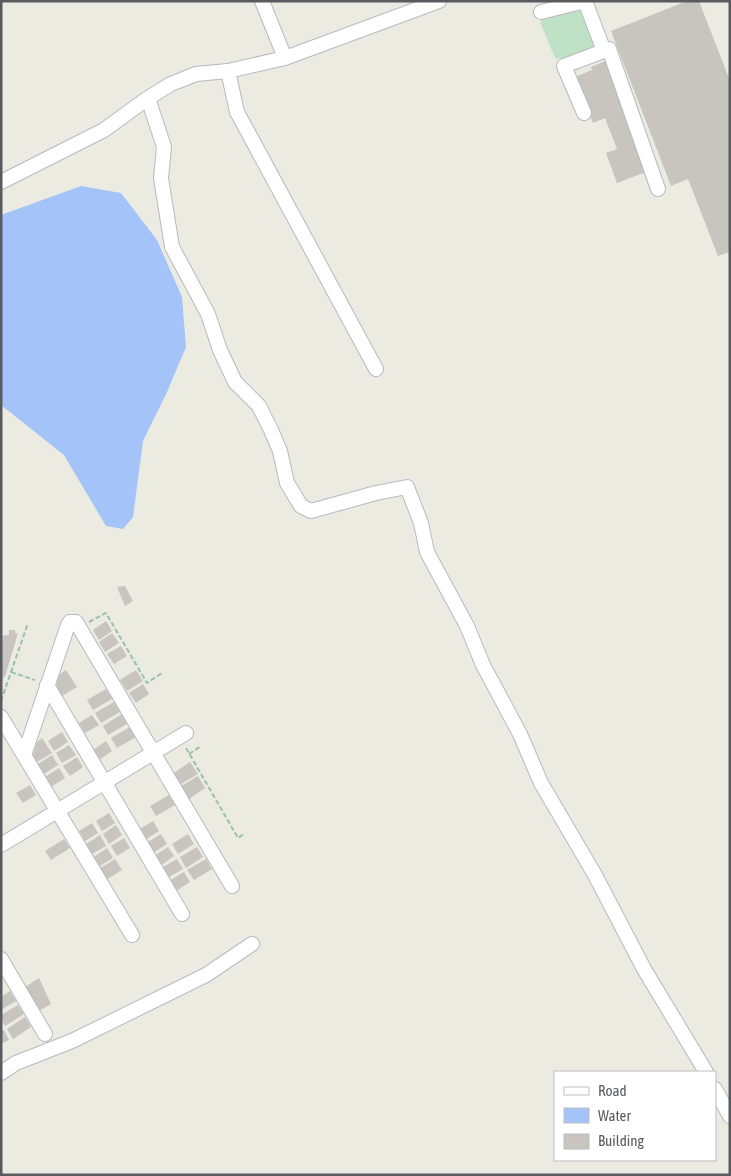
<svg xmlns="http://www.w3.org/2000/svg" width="731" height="1176" viewBox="0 0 731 1176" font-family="'Asap Condensed',sans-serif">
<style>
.green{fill:#bfe2c6}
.water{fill:#a4c3f8}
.building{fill:#c7c5be}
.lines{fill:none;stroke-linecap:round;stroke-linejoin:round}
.minor-casing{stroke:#b9b9bf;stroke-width:16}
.path{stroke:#99c2ad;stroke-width:2;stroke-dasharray:5 2.5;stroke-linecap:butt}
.minor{stroke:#fff;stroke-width:14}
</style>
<rect width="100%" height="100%" fill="#ebebe1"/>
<!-- green -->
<path class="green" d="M577 8 585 14 596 43C590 52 565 61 555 58L540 22 544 18Z"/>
<!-- water -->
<path class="water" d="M81 186 121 193 157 240 182 297 186 347 167 392 143 441 133 517 123 529 106 526 64 455 1 405V215Z"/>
<!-- building -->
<path class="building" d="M687 1H699L730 81V252L718 256 688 179 671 186 611 31Z
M607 60 613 76 611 77 646 172 617 183 606 153 617 149 605 118 593 123 575 77 592 70 591 67Z
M125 586 133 601 125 606 117 587Z
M106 621 112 631 99 640 93 630Z
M9 630H15L16 634 18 633 5 677 4 676 2 682 1 636 9 635Z
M112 633 119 643 105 652 99 642Z
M121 646 127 656 114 664 107 654Z
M66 670 77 687 62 696 56 687 59 675Z
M136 670 143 681 127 691 120 680Z
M143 684 149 694 136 703 129 693Z
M106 689 112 699 93 710 87 700Z
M114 702 120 712 101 723 95 713Z
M122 714 127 724 108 735 103 726Z
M92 715 99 725 85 733 79 723Z
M130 727 136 737 117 748 111 738Z
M62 732 68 742 54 751 48 741Z
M42 738 52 753 37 762 33 755 37 742Z
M106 741 112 751 99 760 93 750Z
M69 745 76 755 62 763 56 753Z
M52 755 58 765 44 774 38 764Z
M77 757 83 767 70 776 63 766Z
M190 762 198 774 181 784 174 773Z
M59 768 65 778 51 787 45 777Z
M198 776 205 788 189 799 181 786Z
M30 785 36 795 23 803 16 793Z
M169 795 175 805 156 816 150 806Z
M109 813 115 823 102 831 96 821Z
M153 821 159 831 145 840 138 830Z
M92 823 98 833 85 841 79 831Z
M116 825 122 835 109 844 103 834Z
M161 834 167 844 153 853 146 843Z
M188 834 194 844 178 854 172 844Z
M100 835 106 846 92 854 86 844Z
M124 838 130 848 117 856 111 846Z
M64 839 70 848 51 860 45 851Z
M168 847 174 856 160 866 154 856Z
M197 847 203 857 186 868 180 857Z
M107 848 113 858 100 866 94 857Z
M115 859 122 870 106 880 99 869Z
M177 859 183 869 167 878 161 868Z
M206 859 212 869 194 880 187 870Z
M184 872 190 882 176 891 169 881Z
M39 978 51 1004 39 1011 25 987Z
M10 991 16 1001 1 1010V997Z
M18 1005 24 1014 5 1026 1 1019V1015Z
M25 1017 31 1027 13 1039 7 1029Z
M4 1030 9 1040 1 1044V1031Z"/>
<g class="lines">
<!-- minor casing -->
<g class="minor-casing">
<path id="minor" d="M262 1 285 58
M541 12 585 1 604 51
M228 71 237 112 376 369
M148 98 164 147 161 178 172 247 208 314 220 350 235 382 259 406 271 430 280 451 287 483 301 506 311 511 376 493 407 487 421 523 427 552 467 626 483 665 520 734 541 783 595 875 644 969 706 1072
M584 113 564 66 609 49 658 189
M1 182 104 130 148 98 171 84 196 74 228 71 285 58 439 1
M47 685 182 914
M1 717 132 935
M24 755 68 625 70 622H76L232 886
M1 845 186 733
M1 959 45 1034
M1 1073 16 1063 72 1041 206 975 252 944
M715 1089 730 1116"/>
</g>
<!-- path -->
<path class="path" d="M89 622 106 613 147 683 162 673
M11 672 35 680
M1 701 28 623
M186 748 238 838 244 834
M189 754 201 746"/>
<!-- minor -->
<use href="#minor" class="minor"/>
</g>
<!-- border -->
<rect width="731" height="1176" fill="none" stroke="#5a5b61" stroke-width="5"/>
<!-- legend -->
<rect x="554" y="1071" width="162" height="90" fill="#ffffff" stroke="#bdbdc0"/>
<rect x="564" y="1087" width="25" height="8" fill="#ffffff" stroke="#bdbdc0"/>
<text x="598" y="1096" font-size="15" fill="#5a5b61">Road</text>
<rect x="564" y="1108" width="25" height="15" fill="#a4c3f8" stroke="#bdbdc0"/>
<text x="598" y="1121" font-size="15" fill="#5a5b61">Water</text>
<rect x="564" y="1134" width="25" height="15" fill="#c7c5be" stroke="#bdbdc0"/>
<text x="598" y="1146" font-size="15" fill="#5a5b61">Building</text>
</svg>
